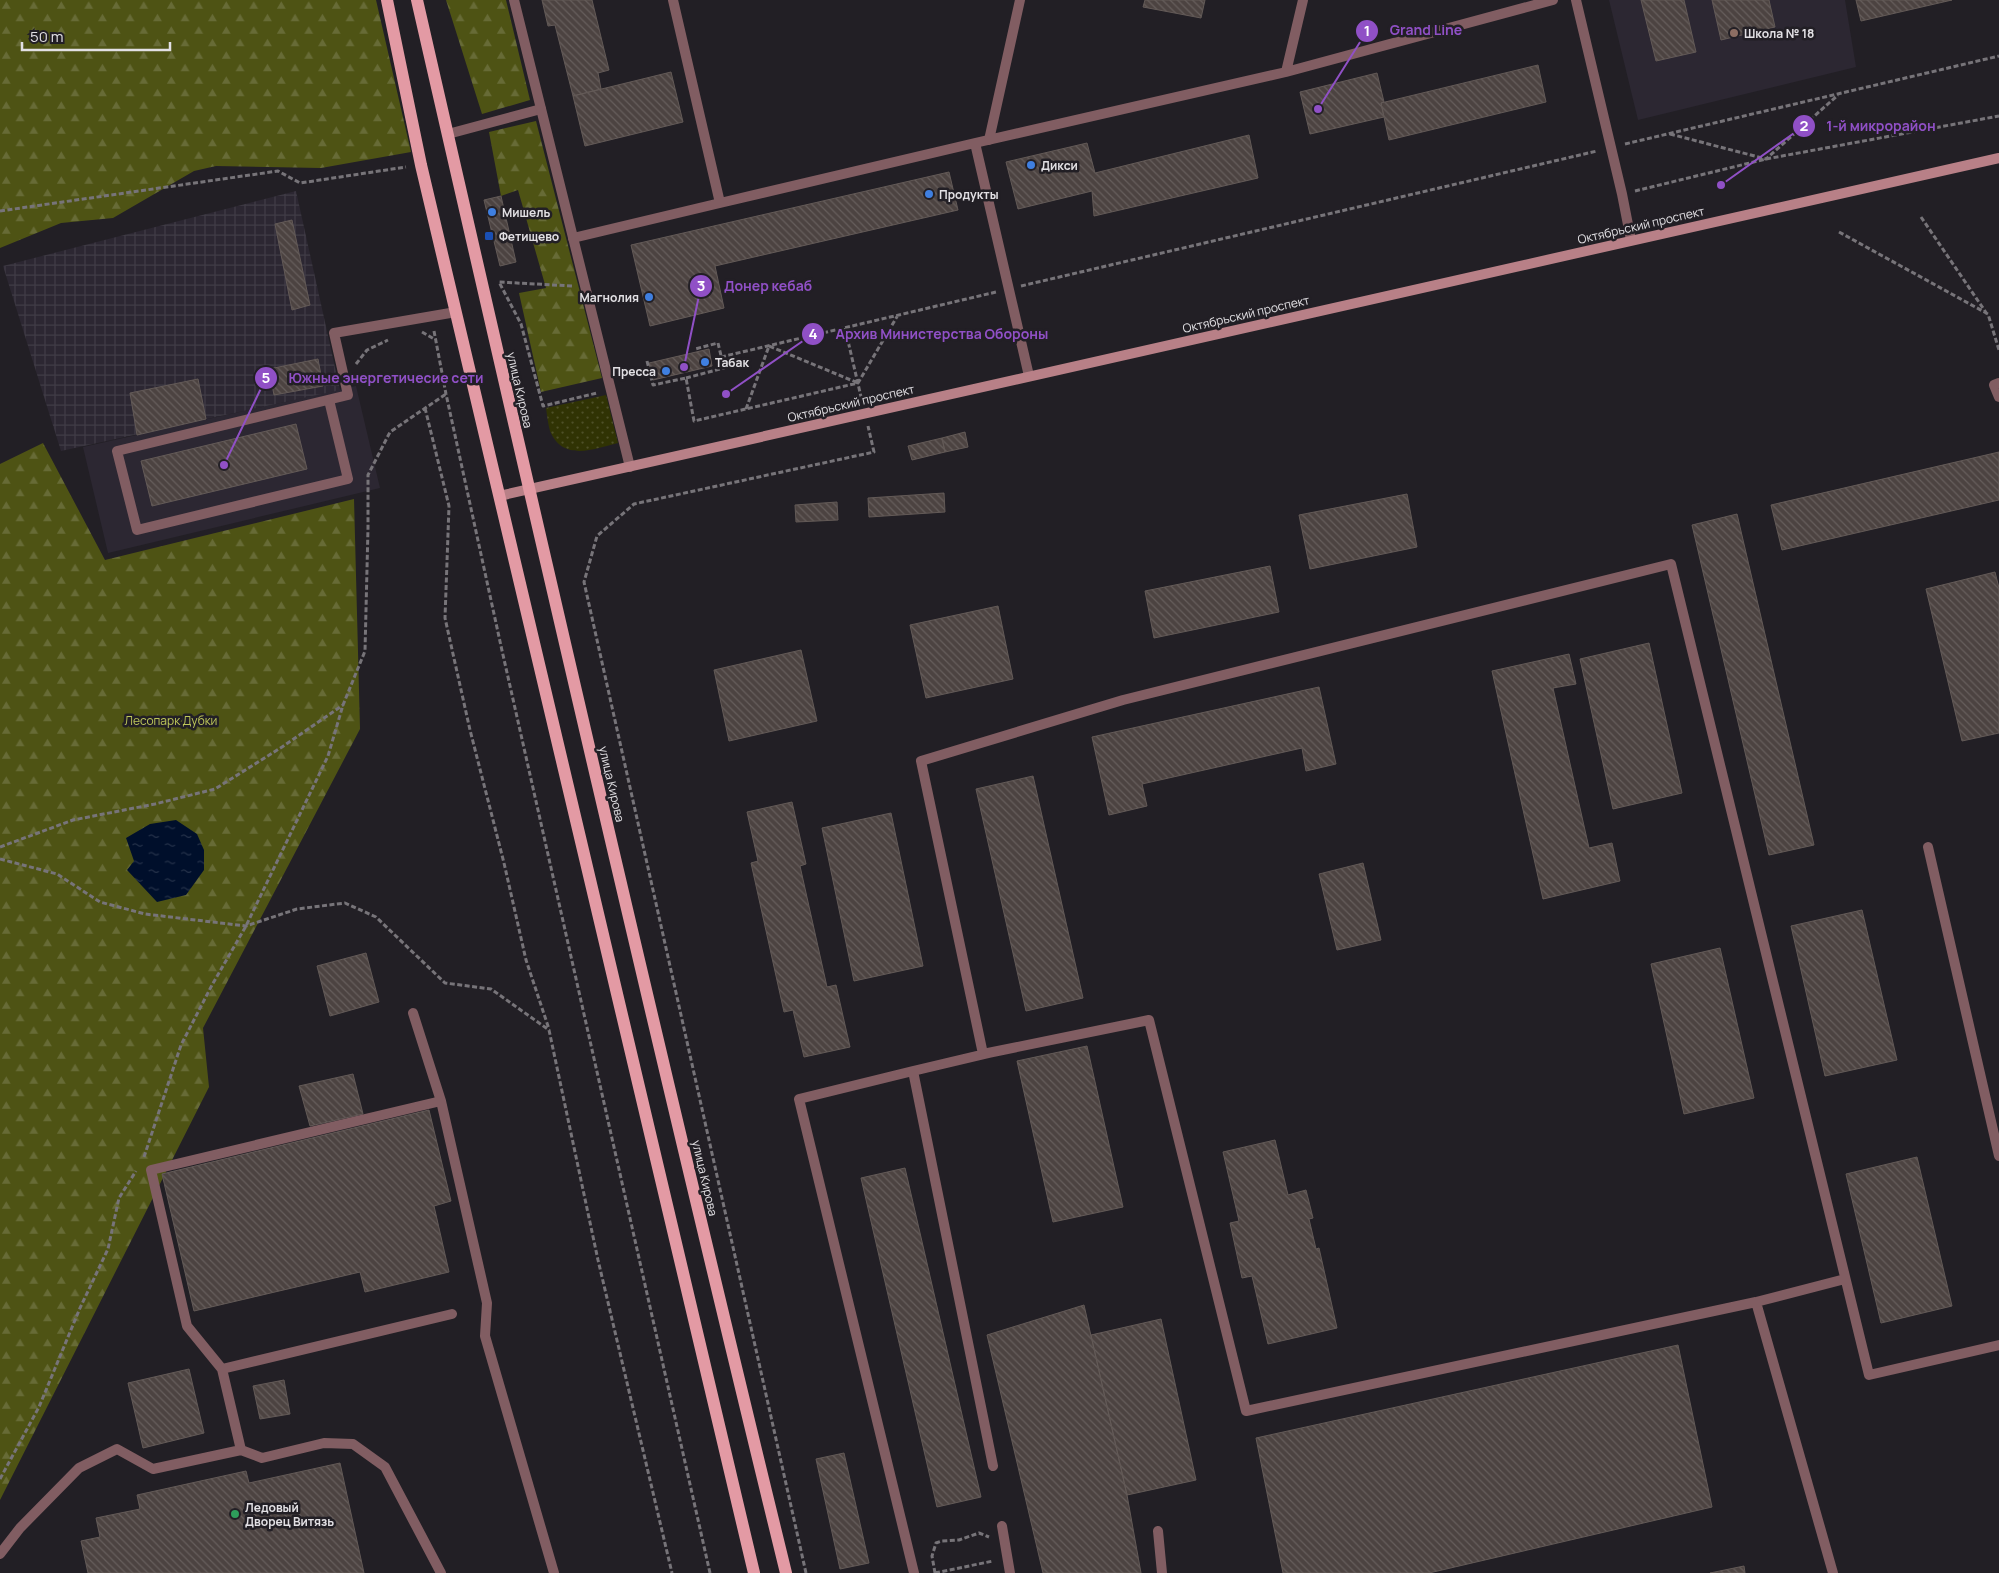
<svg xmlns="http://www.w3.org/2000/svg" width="1999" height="1573" viewBox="0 0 1999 1573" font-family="Manrope,sans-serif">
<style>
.built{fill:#2c2732}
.industrial{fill:url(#industrial-grid)}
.grass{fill:url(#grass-dots)}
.forest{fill:url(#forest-firs)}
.water{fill:url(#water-ripples)}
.building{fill:url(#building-back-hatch);stroke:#635a57}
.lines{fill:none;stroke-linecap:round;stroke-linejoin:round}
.path{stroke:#777479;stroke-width:3;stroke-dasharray:5 2.5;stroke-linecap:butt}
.service{stroke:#815d62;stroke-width:10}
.minor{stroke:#815d62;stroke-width:10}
.secondary{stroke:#b88087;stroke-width:10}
.primary{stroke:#e39aa4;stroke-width:12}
.education-dot{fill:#8d6e63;stroke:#221f25;stroke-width:2}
.shop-dot{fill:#3f7fe0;stroke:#221f25;stroke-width:2}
.transit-dot{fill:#1a4fb4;stroke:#221f25;stroke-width:2}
.leisure-dot{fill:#2e9e5b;stroke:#221f25;stroke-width:2}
.labels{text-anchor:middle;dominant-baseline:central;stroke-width:5;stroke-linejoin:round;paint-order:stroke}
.poi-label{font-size:12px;font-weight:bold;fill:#e2e0e4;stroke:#221f25;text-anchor:start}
.street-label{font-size:12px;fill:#e2e0e4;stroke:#221f25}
.park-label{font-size:12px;fill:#bec75a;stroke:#221f25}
.leader{fill:none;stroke:#9050c6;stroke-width:2}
.callout-dot{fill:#9050c6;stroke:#221f25;stroke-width:2}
.mark-label{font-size:15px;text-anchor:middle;font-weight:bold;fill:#fff}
.callout-label{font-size:14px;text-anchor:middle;font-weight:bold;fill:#9050c6;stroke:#221f25;stroke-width:5;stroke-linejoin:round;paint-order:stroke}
</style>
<defs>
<pattern id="industrial-grid" width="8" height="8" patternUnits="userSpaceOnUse" patternTransform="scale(1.25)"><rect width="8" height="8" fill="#2c2732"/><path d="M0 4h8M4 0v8" fill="none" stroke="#403c46"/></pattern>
<pattern id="grass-dots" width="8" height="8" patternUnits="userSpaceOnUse" patternTransform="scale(1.25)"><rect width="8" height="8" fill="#303304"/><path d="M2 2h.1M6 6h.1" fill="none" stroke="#4e5028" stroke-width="1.8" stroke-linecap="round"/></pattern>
<pattern id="forest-firs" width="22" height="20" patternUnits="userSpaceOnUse" patternTransform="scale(1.25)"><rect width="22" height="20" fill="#4e5314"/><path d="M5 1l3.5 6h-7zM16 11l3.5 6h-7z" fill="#676b36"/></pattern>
<pattern id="water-ripples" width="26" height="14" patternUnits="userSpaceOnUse" patternTransform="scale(1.25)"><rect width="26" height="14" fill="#000f2b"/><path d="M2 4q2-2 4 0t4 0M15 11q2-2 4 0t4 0" fill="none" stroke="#25324a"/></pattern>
<pattern id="building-back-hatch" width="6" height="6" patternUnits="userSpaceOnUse" patternTransform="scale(1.25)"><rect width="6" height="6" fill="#4c4341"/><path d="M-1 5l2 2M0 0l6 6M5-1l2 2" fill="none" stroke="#665e5c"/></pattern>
</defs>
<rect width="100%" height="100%" fill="#221f25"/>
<!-- built -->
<path class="built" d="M1609 0H1845L1856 67 1638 120Z
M356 386 380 488 108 553 83 447Z"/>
<!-- industrial -->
<path class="industrial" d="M296 191 340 390 61 451 3 266Z"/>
<!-- grass -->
<path class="grass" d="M606 395 618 443C594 449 563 462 550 431 548 424 547 415 546 408Z"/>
<!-- forest -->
<path class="forest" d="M0 0H376L411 152 321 168 216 166 194 171 113 218 61 223 0 248Z
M446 0H506L530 100 482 114Z
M536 121 602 378 541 392 519 293 546 288 518 190 501 196 489 132Z
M43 443 105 560 354 499 360 729 203 1028 209 1087 0 1500V464Z"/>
<!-- water -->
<path class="water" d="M176 820 197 834 204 850V870L186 895 157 902 127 870 134 861 126 838 150 824Z"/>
<!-- building -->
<path class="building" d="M542 0H592L609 70 598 73 601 89 573 96 555 25 548 26Z
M1145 0H1205L1201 18 1143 7Z
M1641 0H1684L1696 52 1656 61Z
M1712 0H1769L1775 27 1721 40Z
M1856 0H1952L1861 21Z
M1538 65 1546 102 1389 140 1381 103Z
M671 72 683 122 585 146 573 96Z
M1377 73 1384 102 1381 103 1384 117 1310 134 1300 92Z
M1249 135 1258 178 1094 216 1092 191 1018 209 1006 162 1087 143 1095 173Z
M949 172 958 210 715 266 724 308 650 326 631 245Z
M501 196 516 262 500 266 484 200Z
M292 220 310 305 292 310 275 224Z
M709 349 712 366 653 380 649 363Z
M318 359 323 386 274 395 269 369Z
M198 379 206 419 137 435 130 393Z
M296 424 307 469 152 506 141 461Z
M965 432 968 447 945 452 942 438Z
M942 438 945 452 912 460 908 446Z
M1999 452V500L1782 550 1771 505Z
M944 493 945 512 869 517 868 498Z
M1407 494 1417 547 1310 569 1299 515Z
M837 502 838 520 796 522 795 505Z
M1737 514 1814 845 1769 855 1692 525Z
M1270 566 1279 612 1154 638 1145 591Z
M1995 572 1999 588V733L1962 741 1926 589Z
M998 606 1013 679 926 698 910 625Z
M1649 643 1682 793 1613 809 1580 659Z
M801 650 817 721 729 741 714 670Z
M1569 654 1576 684 1553 688 1589 848 1612 843 1620 881 1543 899 1492 671Z
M1319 687 1336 764 1306 771 1302 748 1142 784 1147 806 1109 815 1092 737Z
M1033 776 1083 998 1026 1011 976 789Z
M792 802 806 864 800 866 827 987 836 985 850 1047 804 1057 793 1010 784 1012 751 863 758 861 747 812Z
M891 813 923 966 854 981 822 828Z
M1363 863 1381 940 1337 950 1319 874Z
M1862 910 1897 1060 1825 1076 1791 926Z
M1720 948 1754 1098 1684 1114 1651 964Z
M366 953 379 1002 330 1016 317 966Z
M1087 1046 1123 1207 1053 1222 1017 1061Z
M353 1074 363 1114 310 1126 299 1086Z
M429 1110 451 1201 434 1206 449 1272 365 1292 360 1272 194 1311 162 1174Z
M1275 1140 1288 1195 1306 1190 1313 1218 1309 1219 1316 1249 1319 1248 1337 1328 1268 1344 1252 1276 1242 1278 1230 1223 1239 1221 1223 1152Z
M1917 1157 1952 1306 1881 1323 1846 1174Z
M905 1168 981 1497 937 1507 861 1178Z
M1084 1305 1127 1495 1141 1573H1043L987 1335Z
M1161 1319 1196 1480 1127 1495 1091 1335Z
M1678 1345 1712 1507 1429 1573H1283L1256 1438Z
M189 1369 204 1433 143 1448 128 1383Z
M284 1380 290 1414 260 1419 253 1386Z
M844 1453 869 1563 840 1569 816 1459Z
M340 1463 364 1573H88L81 1541 100 1537 96 1518 140 1509 137 1495 246 1471 249 1483Z
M1744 1566 1745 1573H1710Z"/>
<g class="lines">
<!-- path -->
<path class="path" d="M1670 134 1766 159 1838 95
M1625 144 1999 56
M1635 191 1766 159 1999 116
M0 211 278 171 300 183 406 167
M1921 217 1987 314
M1839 232 1988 314 1999 350
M572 286 499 282 521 324 543 406 597 393
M1021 286 1597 151
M845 328 862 401
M434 331 446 394 501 646 710 1573
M422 332 436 340
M721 357 996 292
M647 361 653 385 686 378 694 421 858 383 898 315
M356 364 367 350 388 340
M686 378 724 368 718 343 695 349
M425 408 449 506 445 618 470 730 504 863 526 960 549 1029
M746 409 769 346 858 383
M0 847 73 820 155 804 215 789 282 747 343 705
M0 859 57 874 100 902 145 914 246 926 297 909 345 903 376 917 445 983 491 989 549 1030 598 1260 672 1573
M144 1157 181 1045 212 985 246 926 328 756 343 705 365 651 368 528V475L390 432 446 394
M0 1479 39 1407 80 1308 108 1249 119 1198 136 1171
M806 1573 584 582 597 536 634 504 874 452 868 426
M935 1573 932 1556 936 1543 942 1541 959 1540 979 1533 989 1537
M935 1573 993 1561"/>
<!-- service -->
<path class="service" d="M1576 0 1622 194 1631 240
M1286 72 1303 0
M448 134 541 109
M989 140 1020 0
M975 143 1029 376
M720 203 975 143 1286 72 1553 0
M573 238 720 203 673 0
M1999 383 1994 385 1999 397
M329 400 348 479 137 530 117 451 348 395 334 333 456 312
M1928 847 1999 1156
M413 1013 441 1101 487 1303 485 1336 554 1573
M989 1053 913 1071 993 1466
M913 1071 799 1099 914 1573
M1845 1279 1756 1302 1246 1411 1149 1020 983 1054 921 761 1123 700 1671 564 1869 1375 1999 1345
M1756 1302 1833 1573
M222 1369 187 1326 151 1170 441 1101
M241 1450 222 1369 452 1314
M1002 1526 1010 1573
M1158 1531 1162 1573
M0 1554 20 1528 79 1468 117 1449 153 1469 241 1450 262 1458 324 1443 353 1444 385 1467 441 1573"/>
<!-- minor -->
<path class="minor" d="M514 0 630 467"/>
<!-- secondary -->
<path class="secondary" d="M499 496 1999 158"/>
<!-- primary -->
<path class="primary" d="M387 0 421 165 754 1573
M417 0C537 525 658 1050 786 1573"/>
</g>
<!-- markers -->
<circle class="education-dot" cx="1734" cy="33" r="5"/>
<g class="shop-dot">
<circle cx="1031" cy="165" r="5"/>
<circle cx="929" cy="194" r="5"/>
<circle cx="492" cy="212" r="5"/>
<circle cx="649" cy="297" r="5"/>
<circle cx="705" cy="362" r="5"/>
<circle cx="666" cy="371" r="5"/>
</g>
<rect class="transit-dot" x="484" y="231" width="10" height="10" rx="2.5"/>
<circle class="leisure-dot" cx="235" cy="1514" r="5"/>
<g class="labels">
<!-- poi labels -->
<g class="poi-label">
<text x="1744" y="33">Школа № 18</text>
<text x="1041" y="165">Дикси</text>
<text x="939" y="194">Продукты</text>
<text x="502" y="212">Мишель</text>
<text x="499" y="236">Фетищево</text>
<text x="639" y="297" text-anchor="end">Магнолия</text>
<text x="715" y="362">Табак</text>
<text x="656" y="371" text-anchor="end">Пресса</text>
<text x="245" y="1507">Ледовый<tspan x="245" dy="14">Дворец Витязь</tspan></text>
</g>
<!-- street labels -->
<g class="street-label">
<text transform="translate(1641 225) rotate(-13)">Октябрьский проспект</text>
<text transform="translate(1246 314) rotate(-13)">Октябрьский проспект</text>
<text transform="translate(520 390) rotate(77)">улица Кирова</text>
<text transform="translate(851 403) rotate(-13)">Октябрьский проспект</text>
<text transform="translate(612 784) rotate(77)">улица Кирова</text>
<text transform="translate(705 1178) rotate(77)">улица Кирова</text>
</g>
<!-- park labels -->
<g class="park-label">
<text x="171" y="720">Лесопарк Дубки</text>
</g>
</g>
<!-- callouts -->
<path class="leader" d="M1318 109L1367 31M1721 185L1804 126M684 367L701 286M726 394L813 334M224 465L266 378"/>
<g class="callout-dot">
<circle cx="1318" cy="109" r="5"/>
<circle cx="1721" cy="185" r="5"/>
<circle cx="684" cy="367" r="5"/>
<circle cx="726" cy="394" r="5"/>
<circle cx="224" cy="465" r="5"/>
<circle cx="1367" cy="31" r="12"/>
<circle cx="1804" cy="126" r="12"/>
<circle cx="701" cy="286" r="12"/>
<circle cx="813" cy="334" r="12"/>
<circle cx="266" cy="378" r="12"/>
</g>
<g class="mark-label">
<text x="1367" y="36">1</text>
<text x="1804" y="131">2</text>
<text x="701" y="291">3</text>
<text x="813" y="339">4</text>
<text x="266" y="383">5</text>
</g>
<g class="callout-label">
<text x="1426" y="35">Grand Line</text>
<text x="1881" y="131">1-й микрорайон</text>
<text x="768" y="291">Донер кебаб</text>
<text x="942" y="339">Архив Министерства Обороны</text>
<text x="386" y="383">Южные энергетичесие сети</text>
</g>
<!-- scale -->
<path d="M22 42v8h148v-8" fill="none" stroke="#e2e0e4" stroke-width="2.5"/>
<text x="30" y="42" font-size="15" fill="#e2e0e4" stroke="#221f25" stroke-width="4" paint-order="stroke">50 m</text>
</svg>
